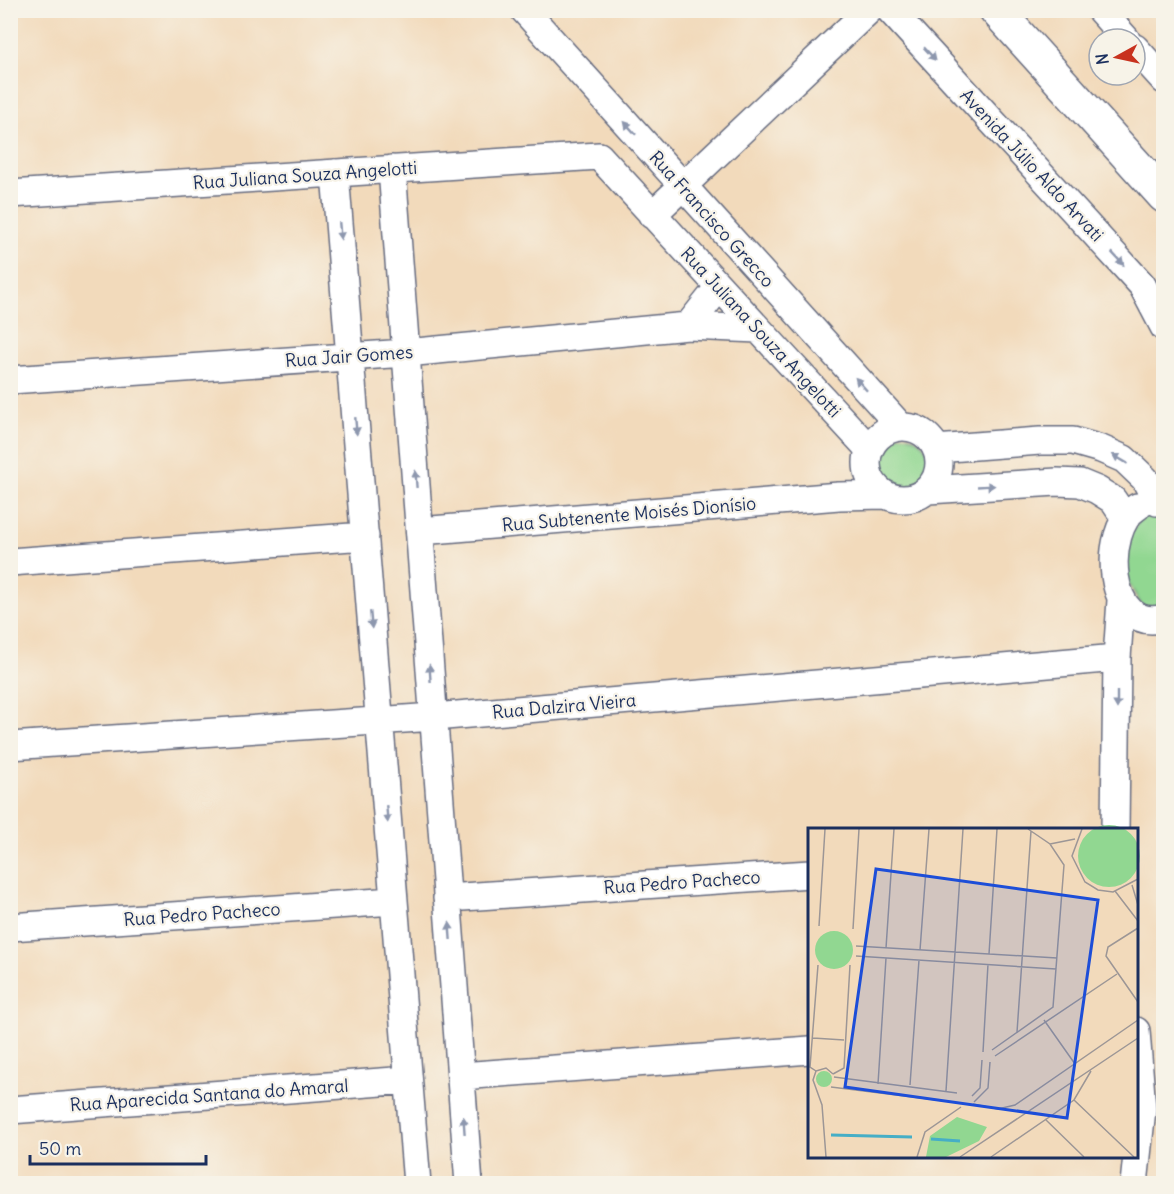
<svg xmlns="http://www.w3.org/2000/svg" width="1174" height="1194" viewBox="0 0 1174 1194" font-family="Delius,sans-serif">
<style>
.green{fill:#91d791;stroke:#568378;stroke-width:1.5}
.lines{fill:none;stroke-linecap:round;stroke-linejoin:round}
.minor-casing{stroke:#666b7f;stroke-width:30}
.secondary-casing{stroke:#666b7f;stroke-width:36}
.minor{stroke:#fff;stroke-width:27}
.secondary{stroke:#fff;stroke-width:33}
.oneway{fill:#8d97ae}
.labels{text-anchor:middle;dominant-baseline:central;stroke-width:4.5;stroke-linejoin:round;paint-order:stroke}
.street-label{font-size:18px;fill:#1b2f5e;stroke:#f7f3e8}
.inset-river{fill:none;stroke:#46aec6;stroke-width:3}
.inset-road{fill:none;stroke:#9c9696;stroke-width:1.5}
.view{fill:#1d4ed8;fill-opacity:0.15;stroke:#1d4ed8;stroke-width:3}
.inset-edge{fill:none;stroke:#1b2f5e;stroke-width:3}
</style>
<rect width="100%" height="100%" fill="#f7f3e8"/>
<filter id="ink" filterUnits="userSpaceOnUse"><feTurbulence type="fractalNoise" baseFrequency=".0167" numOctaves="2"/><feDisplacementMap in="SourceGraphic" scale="12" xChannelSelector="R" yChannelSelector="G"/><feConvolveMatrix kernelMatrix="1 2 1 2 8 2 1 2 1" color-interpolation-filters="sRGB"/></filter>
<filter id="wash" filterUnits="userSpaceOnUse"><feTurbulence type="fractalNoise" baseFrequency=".008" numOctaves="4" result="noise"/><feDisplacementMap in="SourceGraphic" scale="24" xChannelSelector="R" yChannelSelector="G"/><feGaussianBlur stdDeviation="1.35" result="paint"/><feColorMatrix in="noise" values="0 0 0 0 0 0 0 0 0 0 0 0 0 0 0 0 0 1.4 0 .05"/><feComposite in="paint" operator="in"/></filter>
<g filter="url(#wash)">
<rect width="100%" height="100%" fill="#f2dabb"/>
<!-- green -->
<path class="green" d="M874 463a28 28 0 1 1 56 0a28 28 0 1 1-56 0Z
M1145 512H1159L1164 515 1163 608 1144 610 1124 575V542Z"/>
</g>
<g filter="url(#ink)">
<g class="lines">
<!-- minor casing -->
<g class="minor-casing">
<path id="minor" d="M524 10 901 427
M890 10 1142 285 1164 327
M1100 10 1126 39
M1135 48 1164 80
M392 169 469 1184
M335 173 417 1184
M10 194 599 156 869 449
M652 215 869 10
M688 326 719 287
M10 380 406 353 688 326 758 329
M867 463a36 36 0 1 1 72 0a36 36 0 1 1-72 0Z
M936 449 1040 441H1073L1101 449 1124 459 1145 479 1157 502
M928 490 1057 482 1080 483 1097 490 1113 500 1125 518
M1137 507C1101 529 1106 635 1164 618
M420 531 839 496 885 495
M10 562 365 536
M10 746 434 717 1117 658
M1115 830 1117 658 1121 600
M447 898 810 874
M10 927 394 901
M461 1076 810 1050
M10 1110 408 1080
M1134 1184 1142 1109 1136 1031"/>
</g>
<!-- secondary casing -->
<g class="secondary-casing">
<path id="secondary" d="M996 10 1164 196"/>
</g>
<!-- minor -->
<use href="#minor" class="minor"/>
<!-- secondary -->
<use href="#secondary" class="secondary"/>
</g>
<!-- one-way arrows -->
<defs><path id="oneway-solid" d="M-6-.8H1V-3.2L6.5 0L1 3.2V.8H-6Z" transform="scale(1.5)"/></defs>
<g class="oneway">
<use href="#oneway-solid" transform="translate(930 54) rotate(47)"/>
<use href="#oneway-solid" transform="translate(630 128) rotate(-132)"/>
<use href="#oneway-solid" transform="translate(340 231) rotate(85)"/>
<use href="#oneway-solid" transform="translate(1118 259) rotate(47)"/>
<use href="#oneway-solid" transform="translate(861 384) rotate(-132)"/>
<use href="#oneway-solid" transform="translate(356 426) rotate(85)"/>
<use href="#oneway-solid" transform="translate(1120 459) rotate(-149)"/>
<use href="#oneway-solid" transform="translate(416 479) rotate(-94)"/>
<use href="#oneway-solid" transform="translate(986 486) rotate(-3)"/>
<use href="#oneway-solid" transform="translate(371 620) rotate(85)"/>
<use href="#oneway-solid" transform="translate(430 673) rotate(-94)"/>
<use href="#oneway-solid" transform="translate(1117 700) rotate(90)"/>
<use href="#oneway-solid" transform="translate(387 814) rotate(85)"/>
<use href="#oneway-solid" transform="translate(450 931) rotate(-94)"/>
<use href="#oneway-solid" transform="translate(464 1125) rotate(-94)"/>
</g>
</g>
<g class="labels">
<!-- street labels -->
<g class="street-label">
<text transform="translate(1032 165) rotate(47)">Avenida Júlio Aldo Arvati</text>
<text transform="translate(305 175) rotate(-4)">Rua Juliana Souza Angelotti</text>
<text transform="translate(712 219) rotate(48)">Rua Francisco Grecco</text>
<text transform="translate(761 332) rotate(47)">Rua Juliana Souza Angelotti</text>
<text transform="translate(349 356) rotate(-4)">Rua Jair Gomes</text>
<text transform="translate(629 514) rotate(-5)">Rua Subtenente Moisés Dionísio</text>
<text transform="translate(564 706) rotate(-5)">Rua Dalzira Vieira</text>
<text transform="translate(682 882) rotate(-4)">Rua Pedro Pacheco</text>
<text transform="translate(202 914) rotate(-4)">Rua Pedro Pacheco</text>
<text transform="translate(209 1095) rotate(-4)">Rua Aparecida Santana do Amaral</text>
</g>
</g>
<!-- overview -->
<g transform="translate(808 828)">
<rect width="330" height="330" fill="#f2dabb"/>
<path d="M270 28a31 31 0 1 1 62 0a31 31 0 1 1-62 0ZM7 122a19 19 0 1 1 38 0a19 19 0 1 1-38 0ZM8 251a8 8 0 1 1 16 0a8 8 0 1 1-16 0ZM149 289 179 299 171 313 138 329H118L122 308Z" fill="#91d791"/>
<path class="inset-river" d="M23 307 104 309M123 311 152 313"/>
<path class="inset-road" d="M274 1 264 28 277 54 290 62 305 64 330 51M242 16 267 11M324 57 330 77M307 63 330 93M11 98 17 1M330 100 300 119 298 128 330 174M45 101 51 1M48 118 249 130M78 120 86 1M112 122 121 1M181 126 189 1M48 128 248 141M236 192 267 236M209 204 223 3M5 210 36 212M184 222 245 179 256 37 242 16 220 1M175 224 180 136M187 228 309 146M8 243 2 239 10 137M8 243 5 252 14 277 18 329M8 243 18 240 25 246M25 246 36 240 42 137M26 249 149 265M70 256 78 130M102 257 111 132M23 259 145 274M138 263 155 1M164 268 172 260 174 232M266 272 326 329M166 274 180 260 182 234M165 276 190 281 207 277 330 192M237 291 276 329M109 329 117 304 153 279M152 329 330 210M183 329 266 272 283 243"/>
<path class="view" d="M68 41 290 72 259 290 37 259Z"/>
<rect width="330" height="330" class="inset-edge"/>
</g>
<!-- margin -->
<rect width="1174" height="1194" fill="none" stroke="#f7f3e8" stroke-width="36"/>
<!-- north arrow -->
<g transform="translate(1117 57) rotate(262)"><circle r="28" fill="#f7f3e8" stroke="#9fa5b1" stroke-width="1.5"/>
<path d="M0-4.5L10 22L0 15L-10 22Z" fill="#c8321e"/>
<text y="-9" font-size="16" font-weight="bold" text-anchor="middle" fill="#1b2f5e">N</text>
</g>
<!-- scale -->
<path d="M30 1155v9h176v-9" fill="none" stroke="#1b2f5e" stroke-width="3"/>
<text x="39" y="1155" font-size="18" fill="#1b2f5e" stroke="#f7f3e8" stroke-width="4.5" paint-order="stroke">50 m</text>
</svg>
